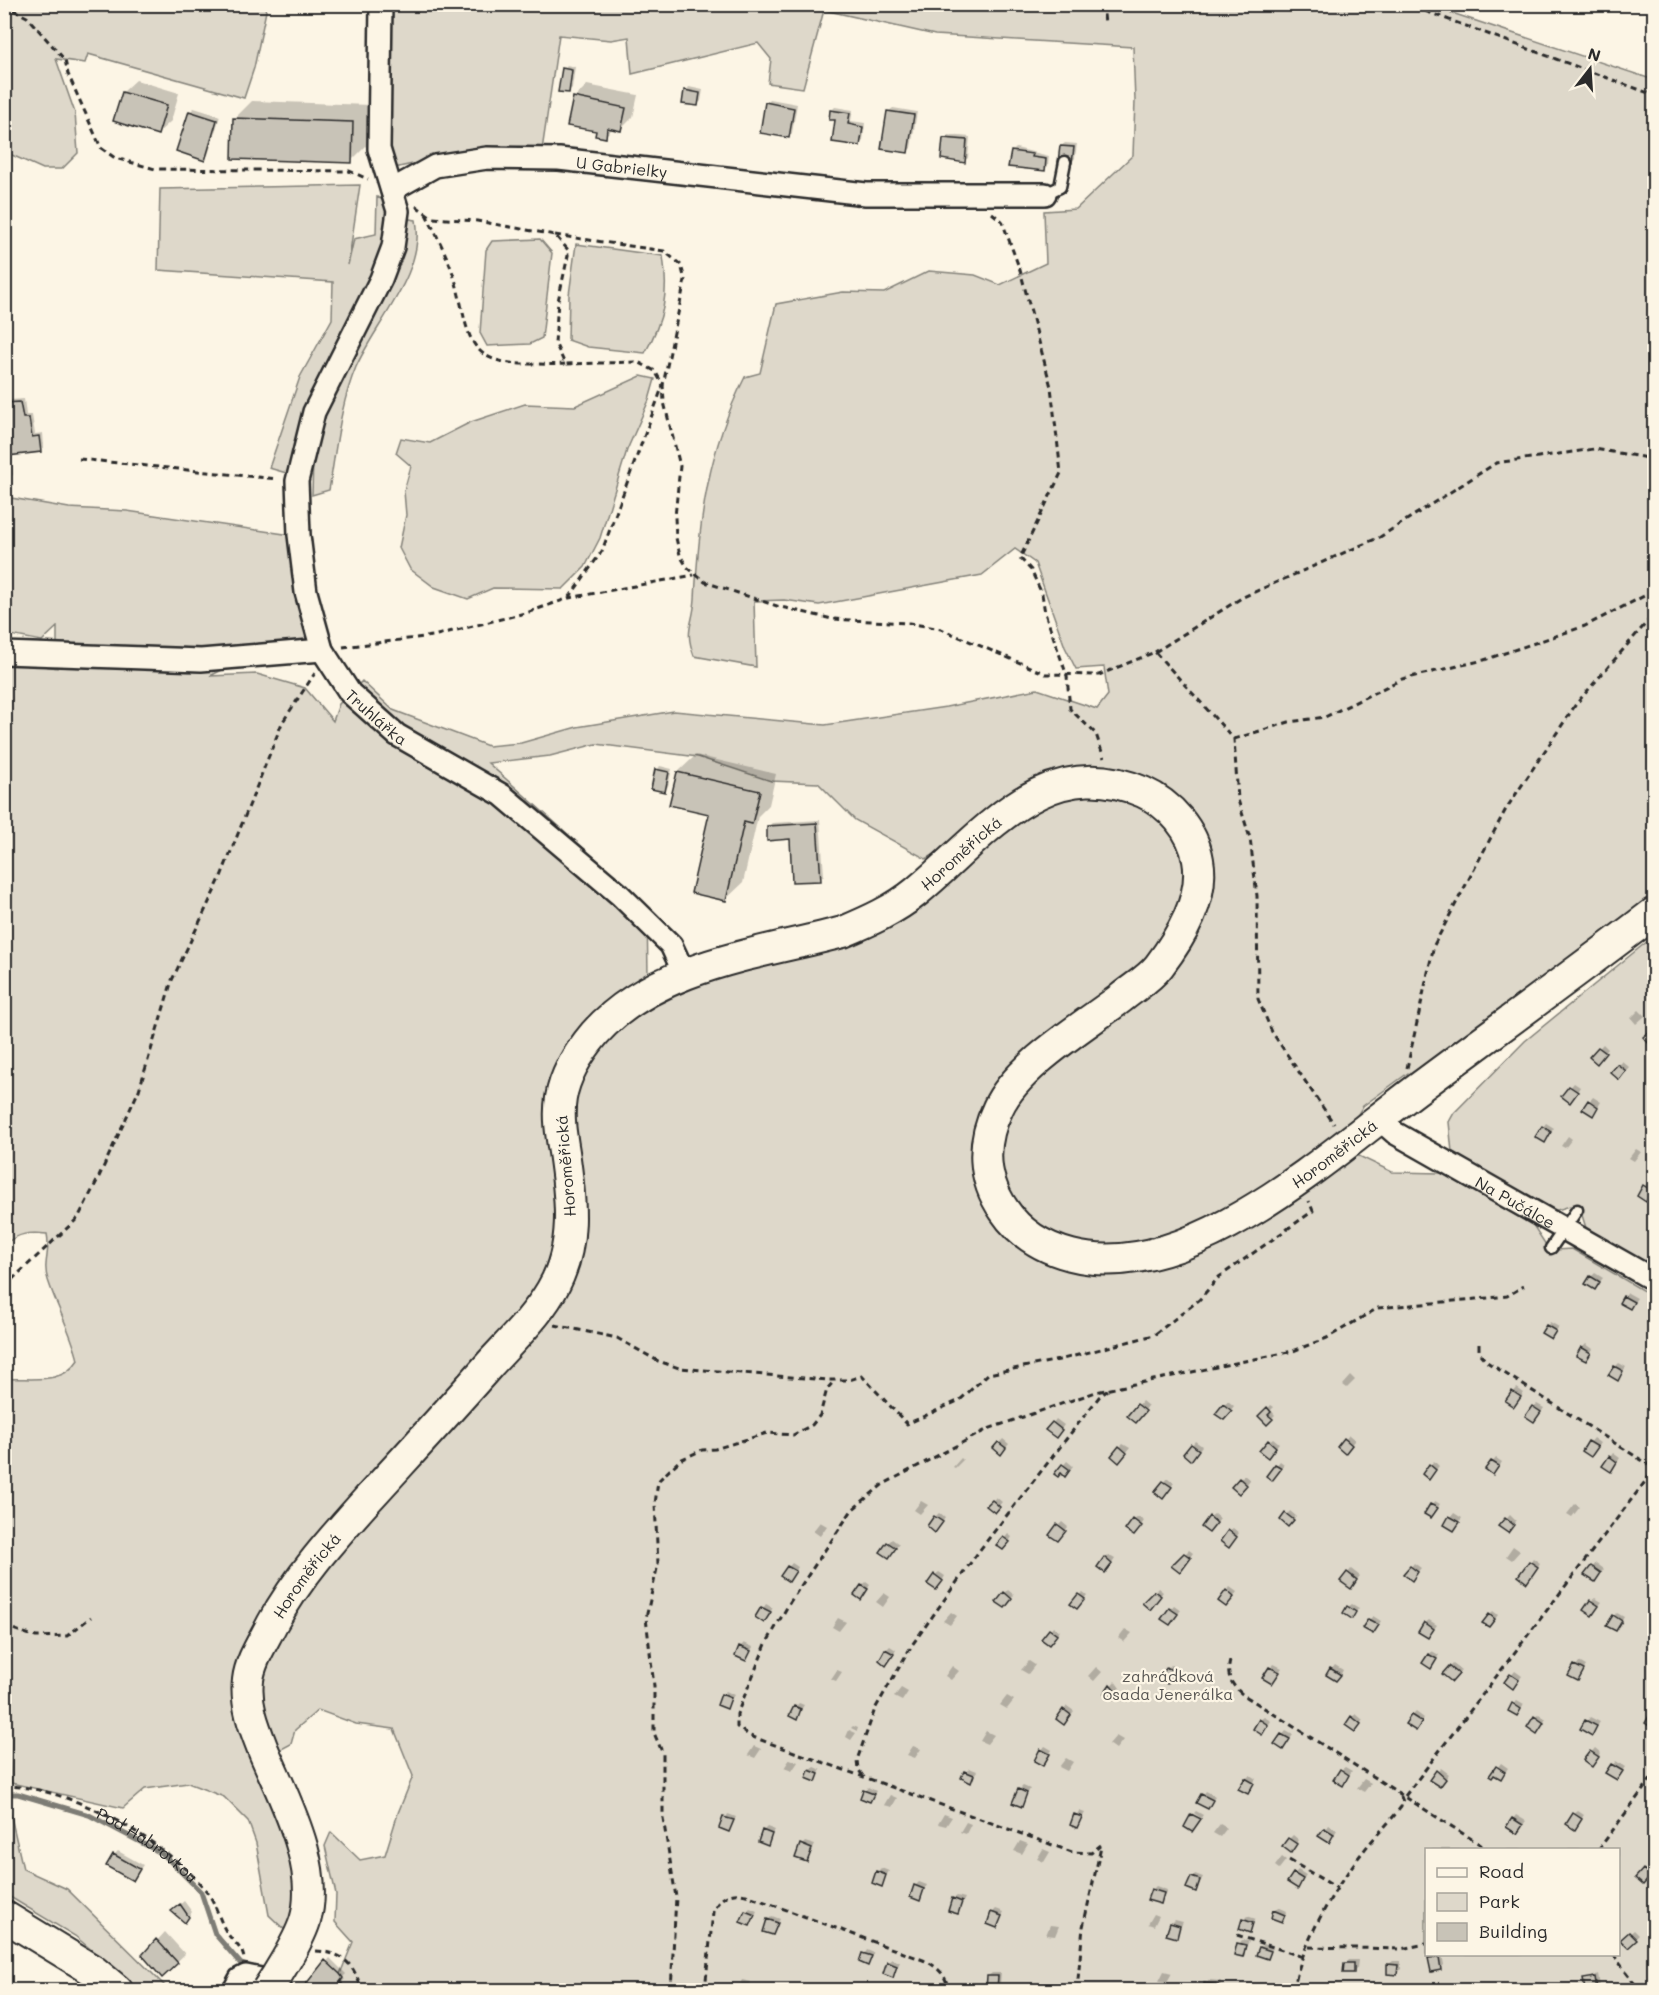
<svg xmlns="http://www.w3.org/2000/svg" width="1659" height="1995" viewBox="0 0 1659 1995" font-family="Mali,sans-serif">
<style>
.green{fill:#ded8ca;stroke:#84827a;stroke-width:1.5;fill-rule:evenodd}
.shadow{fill:#0003}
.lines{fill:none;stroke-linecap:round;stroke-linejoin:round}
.stream{stroke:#7d7b74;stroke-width:5}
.building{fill:#c8c3b7;stroke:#2b2b2b;stroke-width:1.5}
.lane-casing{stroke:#2b2b2b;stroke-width:15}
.street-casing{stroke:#2b2b2b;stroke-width:26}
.secondary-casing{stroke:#2b2b2b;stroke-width:34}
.path{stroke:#2b2b2b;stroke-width:3;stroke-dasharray:6 4.5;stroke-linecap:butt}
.lane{stroke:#fcf5e5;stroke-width:10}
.street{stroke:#fcf5e5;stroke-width:21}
.secondary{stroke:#fcf5e5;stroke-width:30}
.secondary-bridge-casing{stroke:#2b2b2b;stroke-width:34;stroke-linecap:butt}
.secondary-bridge{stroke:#fcf5e5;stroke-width:30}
.labels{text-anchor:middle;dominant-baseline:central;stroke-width:4.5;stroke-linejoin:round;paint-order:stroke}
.street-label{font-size:16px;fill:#2b2b2b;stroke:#fcf5e5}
.park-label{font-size:16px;fill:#585653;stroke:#fcf5e5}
</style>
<rect width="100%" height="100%" fill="#fcf5e5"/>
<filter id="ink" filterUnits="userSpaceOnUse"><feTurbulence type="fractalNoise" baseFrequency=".0167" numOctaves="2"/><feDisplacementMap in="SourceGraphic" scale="12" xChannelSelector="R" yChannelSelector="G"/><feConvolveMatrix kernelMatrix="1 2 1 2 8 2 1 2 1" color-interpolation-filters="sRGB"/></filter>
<g filter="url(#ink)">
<!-- green -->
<path class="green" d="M5 4H264L266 11 254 68 244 98 88 54 85 63 56 59 75 113 78 153 62 169H43L5 152Z
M386 5H1428L1654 80V897L1414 1075 1408 1073 1363 1106 1355 1119C1280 1175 1187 1258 1087 1243 1053 1238 1024 1222 1009 1190 969 1106 1076 1048 1132 1005 1142 998 1158 990 1165 981 1171 972 1173 956 1176 946 1187 913 1199 881 1210 848L1077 768C1044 774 1013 787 988 809 968 827 950 847 926 859L855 820 818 783 771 781 698 757 596 744 550 756 488 763 625 885 647 912 648 976 584 1025 557 1198 553 1251 539 1287 246 1646C254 1698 259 1753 272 1804 286 1859 305 1872 287 1932L269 1915 256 1843 248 1821 224 1797 188 1783 145 1789 123 1808 11 1783 12 1736 4 1734 5 1379C31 1377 62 1386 78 1360 71 1331 57 1308 48 1280 42 1263 51 1252 47 1234 29 1232 19 1233 5 1244V661L57 668V627L42 641 5 634V497L69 508 127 511 291 535 312 649 240 661 210 676 257 674 305 688 333 721 339 704 362 681 393 710 488 746 521 743 577 727 674 711 825 725 946 707 1037 689 1097 709 1108 695 1104 667 1076 669 1065 647 1035 563 1015 549 982 575 819 605 784 600 754 601 756 667 694 656C684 629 693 626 695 599 699 518 708 450 745 377L760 373 776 304 843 292 884 293 929 271 975 275 1000 285 1046 263 1044 211 1076 209 1133 155 1135 101 1133 47 935 35 824 10 803 88 768 83 771 59 758 43 632 74 629 37 611 40 559 35 542 150H475L390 169Z
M360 185 348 265 354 239 376 234 377 197 390 203 385 251 290 474 269 468 300 377 332 319 333 282 158 270 160 189Z
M403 218 416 220C426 271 375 324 356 367 340 405 336 450 329 490L312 495 313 459 329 398Z
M540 239 552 253 542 338 530 344 487 346 480 333 486 250 492 241Z
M576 244 663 256C669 294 664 319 645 353L588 347 568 340 569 295Z
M641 376 655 379 649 400 627 450 600 538 585 567 563 589 493 588 468 599 434 587 410 569 399 548 406 515 404 491 411 466 396 453 401 438 430 443 471 422 525 404 575 406Z
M1105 794C1118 798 1137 802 1149 810 1211 854 1181 912 1145 962L979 1118 972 1152 1057 1265 1083 1272 1111 1273 1355 1154 1392 1172 1442 1173 1533 1225 1546 1245 1555 1250 1572 1249 1654 1297V1990H336L342 1984 340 1974 353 1942 335 1922 336 1894 325 1846 331 1832 360 1860 385 1855 398 1813 413 1776 394 1729 356 1724 318 1710 295 1730 291 1744 278 1751 261 1706V1681L270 1657 291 1617 330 1562 540 1327 574 1102 579 1081 591 1059 625 1022 689 985 847 944 1007 828 1061 798ZM1426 1850H1618V1954H1426Z
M1654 936V1268L1586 1228 1581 1212 1570 1206 1554 1211 1452 1152 1449 1122 1454 1113 1525 1041Z
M4 1799H7L23 1869 67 1889 169 1990H139L75 1936 5 1894Z"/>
<!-- shadow -->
<path class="shadow" d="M567 65 575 67 572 88 568 92 563 69Z
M136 80 179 93 171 121 158 133 123 92Z
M587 85 638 95 633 117 621 129 613 128 605 136 574 98Z
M689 87 703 90 701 101 697 105 686 91Z
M770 99 797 104 792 133 789 137 766 103Z
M252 101 370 105 368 144 351 161 235 118Z
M835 107 853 110 851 121 865 123 863 141 859 144 836 119 831 111Z
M194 108 220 116 208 155 204 159 190 112Z
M893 108 917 112 911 148 907 152 889 111Z
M948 135 970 137 968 158 964 161 945 139Z
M1065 143 1077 144 1075 158 1072 162 1061 146Z
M1016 148 1049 156 1048 166 1044 170 1012 152Z
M24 399 26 415H32L35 434 43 433 44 447 41 451 11 454 13 475 4 478V438L10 437 6 403 9 400Z
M696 755 776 774 769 805 758 816 743 883 725 900 711 813 678 772Z
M660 766 672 769 668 786 665 790 657 770Z
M820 820 824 875 820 879 791 838 768 826 772 823Z
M1639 1010 1645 1016 1636 1024 1631 1018Z
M1603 1044 1608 1049 1601 1058 1591 1057Z
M1622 1061 1629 1067 1622 1075 1612 1072Z
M1574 1083 1580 1087 1574 1097 1563 1096Z
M1593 1097 1601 1102 1596 1110 1584 1108Z
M1546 1123 1554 1128 1545 1141 1543 1127Z
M1568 1136 1572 1139 1565 1148 1561 1146Z
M1636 1149 1641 1152 1634 1161 1629 1158Z
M1648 1183 1654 1187 1646 1200 1644 1186Z
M1595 1273 1603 1278 1595 1288 1591 1277Z
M1628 1293 1637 1298 1630 1308 1624 1297Z
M1550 1322 1559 1327 1551 1337 1547 1326Z
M1586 1344 1593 1349 1586 1359 1582 1348Z
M1619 1363 1626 1367 1617 1379 1615 1367Z
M1351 1376 1355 1380 1347 1388 1343 1385Z
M1517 1388 1524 1393 1517 1402 1507 1400Z
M1142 1401 1148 1406 1140 1417 1130 1416Z
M1228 1401 1234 1406 1227 1415 1217 1414Z
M1537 1404 1544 1408 1538 1417 1533 1407Z
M1271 1405 1274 1407 1271 1410 1275 1415 1267 1423 1260 1416Z
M1056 1419 1064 1425 1059 1432 1053 1423Z
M1349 1435 1355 1440 1348 1448 1339 1447Z
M1273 1438 1279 1443 1271 1453 1269 1441Z
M1593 1438 1600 1443 1594 1452 1590 1442Z
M1003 1439 1009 1444 1005 1449 995 1448Z
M1195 1441 1202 1446 1195 1455 1192 1445Z
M1123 1444 1130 1448 1123 1457 1120 1447Z
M1613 1453 1620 1458 1614 1467 1610 1457Z
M961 1458 963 1460 955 1468 953 1467Z
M1496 1458 1502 1462 1497 1470 1487 1469Z
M1067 1461 1073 1466 1069 1471 1056 1474Z
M1280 1461 1284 1464 1276 1476H1268Z
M1434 1461 1439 1466 1433 1474 1430 1465Z
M1244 1475 1250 1480 1243 1489 1233 1487Z
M1168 1478 1174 1483 1166 1493 1156 1492Z
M996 1497 1002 1502 994 1511 988 1506Z
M921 1501 928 1505 920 1514 914 1510Z
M1435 1501 1440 1504 1434 1513H1426Z
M1575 1504 1580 1507 1572 1517 1567 1514Z
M1290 1511 1296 1516 1292 1521 1282 1520Z
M939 1513 945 1518 939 1527 935 1517Z
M1454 1513 1462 1518 1457 1525 1446 1524Z
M1214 1514 1220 1519 1213 1528 1210 1517Z
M1510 1515 1516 1521 1511 1527 1500 1526Z
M1138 1517 1144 1521 1137 1531 1134 1520Z
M820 1522 827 1526 820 1536 813 1531Z
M1062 1522 1068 1527 1061 1536 1059 1525Z
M1233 1528 1239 1533 1232 1543 1229 1531Z
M1008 1534 1012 1537 1007 1545H999Z
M892 1539 899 1544 889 1556 888 1543Z
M1513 1546 1520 1551 1512 1560 1506 1556Z
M1189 1550 1193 1553 1183 1567 1173 1566Z
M1108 1555 1115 1559 1109 1568 1105 1558Z
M1533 1558 1540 1563 1531 1577 1530 1562Z
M792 1563 798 1567 793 1576 782 1575Z
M1414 1563 1421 1568 1415 1575 1411 1567Z
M1596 1563 1604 1569 1598 1577 1586 1575Z
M1351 1569 1360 1576 1354 1583 1348 1573Z
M939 1572 945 1576 940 1585 935 1575Z
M866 1582 870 1585 864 1594 862 1586Z
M1230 1587 1237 1592 1230 1602 1227 1591Z
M1158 1588 1163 1592 1154 1604 1144 1603Z
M1008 1590 1014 1595 1008 1603 1005 1593Z
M1083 1592 1087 1595 1080 1604 1079 1595Z
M884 1593 890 1597 883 1607 876 1602Z
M1595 1598 1602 1602 1592 1614 1591 1601Z
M766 1604 773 1608 764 1621 757 1617Z
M1352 1604 1359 1608 1352 1617 1348 1607Z
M1174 1605 1181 1610 1173 1620 1163 1618Z
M1493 1611 1498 1615 1493 1622 1490 1615Z
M951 1612 957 1616 950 1625 943 1621Z
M1617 1613 1624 1617 1619 1626 1614 1616Z
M1373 1616 1381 1621 1376 1629 1369 1620Z
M838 1618 846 1622 839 1631 832 1627Z
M1429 1620 1437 1625 1431 1633 1425 1623Z
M1053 1626 1060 1631 1053 1640 1043 1639Z
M1125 1629 1132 1633 1124 1642 1118 1638Z
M744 1643 753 1647 746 1659 740 1647Z
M890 1646 896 1650 890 1661 886 1650Z
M1432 1651 1439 1655 1434 1663 1429 1655Z
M1029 1661 1035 1665 1028 1674 1021 1670Z
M1579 1662 1586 1666 1578 1679 1576 1666Z
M1274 1664 1282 1668 1275 1678 1271 1668Z
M1453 1664 1461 1670 1455 1677 1450 1667Z
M1171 1665 1178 1669 1171 1679 1168 1668Z
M1335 1665 1343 1670 1340 1676 1328 1674Z
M952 1666 959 1671 951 1680 945 1676Z
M1096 1667 1102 1672 1094 1681 1088 1676Z
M837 1670 842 1672 836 1681 831 1679Z
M1515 1671 1522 1676 1516 1684 1506 1682Z
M1115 1681 1120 1688 1116 1693 1106 1692Z
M901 1688 908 1692 902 1701 894 1697Z
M726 1691 734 1695 726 1707 722 1695Z
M1007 1696 1014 1700 1007 1709 1000 1705Z
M1517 1701 1524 1705 1517 1715 1513 1704Z
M799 1703 804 1705 796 1718 795 1707Z
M1067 1706 1074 1711 1068 1719 1064 1710Z
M1416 1712 1424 1718 1419 1725 1412 1716Z
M1356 1714 1363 1720 1358 1727 1352 1717Z
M1539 1714 1546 1719 1540 1728 1535 1717Z
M1264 1717 1271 1721 1265 1730 1260 1720Z
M1590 1717 1600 1722 1592 1734 1582 1728Z
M853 1726 858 1728 857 1731 851 1728Z
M849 1730 856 1733 851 1740 846 1737Z
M986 1731 994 1735 987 1744 980 1741Z
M1286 1731 1293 1735 1283 1748 1276 1743Z
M1116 1736 1123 1740 1116 1749 1109 1744Z
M754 1746 761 1749 755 1758 748 1755Z
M913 1746 921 1749 915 1758 907 1755Z
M1045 1746 1052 1750 1043 1764 1042 1750Z
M1595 1748 1601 1753 1596 1761 1585 1760Z
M1066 1758 1073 1762 1067 1771 1059 1767Z
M790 1759 798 1762 792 1771 784 1768Z
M1616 1761 1625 1767 1620 1774 1607 1772Z
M1501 1763 1508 1768 1504 1774 1491 1776Z
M814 1767 821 1770 815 1780 810 1770Z
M1345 1767 1352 1771 1342 1784 1341 1770Z
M969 1768 977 1771 970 1781 963 1777Z
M1441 1768 1449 1774 1443 1782 1437 1772Z
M1250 1775 1256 1779 1247 1792 1246 1779Z
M1364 1779 1371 1783 1364 1792 1357 1788Z
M1023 1786 1030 1789 1021 1805 1019 1790Z
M868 1787 876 1791 870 1801 865 1791Z
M1206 1791 1215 1796 1208 1808 1198 1802Z
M890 1795 897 1798 892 1807 884 1805Z
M1079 1811 1085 1813 1077 1826 1072 1824Z
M1196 1811 1203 1815 1201 1818 1194 1813Z
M1578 1811 1584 1815 1578 1824 1574 1814Z
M728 1814 736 1817 729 1830 721 1827Z
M944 1814 952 1817 946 1826 938 1824Z
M1516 1815 1526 1821 1517 1832 1513 1819Z
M966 1822 971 1824 966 1834 960 1832Z
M1220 1824 1227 1828 1220 1837 1213 1833Z
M1329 1825 1337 1830 1332 1838 1321 1836Z
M767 1827 775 1830 767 1844 763 1831Z
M1293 1835 1299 1840 1294 1847 1289 1839Z
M1020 1841 1028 1844 1022 1854 1014 1851Z
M805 1842 815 1845 807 1861 802 1845Z
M1043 1849 1050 1852 1044 1862 1037 1859Z
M118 1851 143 1865 133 1879 114 1855Z
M1282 1857 1286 1860 1279 1869 1275 1866Z
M1648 1867 1653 1872 1643 1883 1637 1878Z
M881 1868 889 1871 881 1885 877 1872Z
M1298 1870 1306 1875 1298 1887 1294 1874Z
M1195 1874 1203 1877 1196 1890 1192 1878Z
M919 1882 927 1885 920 1899 915 1886Z
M1156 1886 1167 1890 1160 1903 1152 1890Z
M957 1896 965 1898 958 1912 953 1899Z
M184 1901 192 1912 188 1917 176 1908Z
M1278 1907 1287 1911 1281 1920 1274 1911Z
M750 1908 757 1911 750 1925 746 1912Z
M996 1909 1004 1912 997 1926 992 1913Z
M1154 1914 1159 1916 1154 1926 1148 1924Z
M772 1916 780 1919 773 1933 768 1920Z
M1247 1916 1256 1919 1249 1931 1243 1920Z
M1175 1920 1183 1922 1176 1936 1171 1924Z
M1050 1925 1059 1926 1055 1936 1046 1935Z
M1634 1930 1639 1935 1628 1946 1623 1940Z
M165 1932 185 1954 162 1976 144 1955Z
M1242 1940 1249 1941 1242 1955 1239 1944Z
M1263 1944 1273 1948 1267 1957 1260 1948Z
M867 1950 874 1953 868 1964 860 1961Z
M1442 1954 1444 1965 1440 1969 1430 1959 1433 1955Z
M330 1958 346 1974 342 1978 345 1979 335 1990H306L304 1989Z
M892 1959 900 1962 893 1976 888 1962Z
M1349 1960H1358L1357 1968 1354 1972 1345 1964Z
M1393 1961H1401V1969L1397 1973 1389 1964Z
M1164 1971 1172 1973 1167 1982 1159 1981Z
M992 1973H1001L1000 1984 996 1988 988 1976Z
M1598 1974 1600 1986 1597 1990H1587L1585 1980Z
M742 1980 751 1982 748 1990H737Z
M1209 1980 1221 1981 1220 1990H1204Z
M1254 1987 1260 1988V1990H1251Z
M1554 1987 1555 1990H1543Z"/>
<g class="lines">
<!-- stream -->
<path class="stream" d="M4 1794H18L89 1815 163 1854 201 1892 215 1934 241 1964 251 1967"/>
</g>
<!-- building -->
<path class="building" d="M562 68 572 70 569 93 558 92Z
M684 90 700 93 698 106 682 104Z
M122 92 167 105 158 135 113 121Z
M573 97 626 108 621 131 607 128 606 138 595 136 596 131 567 126Z
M765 102 794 108 789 138 760 133Z
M830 110 850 113 848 124 863 127 860 146 832 142 835 120H829Z
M189 111 217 120 205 161 176 151Z
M887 111 914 115 908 153 881 149Z
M233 118 353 122 352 163 232 159Z
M943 138 967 140 965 163 941 159Z
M1060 146 1074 147 1072 163 1058 162Z
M1011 151 1033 154 1032 157 1046 159 1045 171 1008 167Z
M20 402 23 418H29L32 437 39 436 41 452 8 456 10 480H4V440H9L4 403Z
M655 769 669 772 665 792 651 789Z
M677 772 760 791 752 824 744 822 726 901 691 893 709 814 669 805Z
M817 823 821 881 792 882 790 839 767 841V826Z
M1651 1030 1654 1034V1043L1651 1046 1643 1037Z
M1598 1047 1606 1053 1597 1064 1589 1057Z
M1617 1064 1626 1071 1619 1080 1610 1072Z
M1569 1086 1578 1092 1570 1103 1561 1096Z
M1588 1100 1598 1107 1593 1116 1582 1109Z
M1542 1126 1551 1132 1545 1143 1535 1137Z
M1643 1185 1652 1191 1646 1202 1637 1196Z
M1590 1276 1600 1282 1595 1290 1585 1284Z
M1623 1296 1634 1302 1630 1309 1619 1303Z
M1546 1325 1556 1331 1551 1339 1541 1333Z
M1581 1347 1591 1353 1586 1361 1576 1356Z
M1614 1366 1623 1371 1618 1381 1608 1375Z
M1512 1391 1521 1397 1514 1407 1505 1401Z
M1137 1404 1146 1411 1136 1423 1127 1416Z
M1223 1404 1232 1411 1224 1420 1215 1414Z
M1532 1406 1541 1412 1534 1422 1525 1416Z
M1267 1407 1271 1412 1268 1415 1273 1419 1267 1425 1258 1416Z
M1052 1422 1062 1430 1056 1438 1045 1430Z
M1344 1438 1352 1445 1345 1454 1337 1447Z
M1268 1440 1276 1447 1268 1458 1259 1451Z
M1588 1441 1598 1447 1591 1457 1582 1451Z
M998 1442 1006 1448 1001 1455 993 1448Z
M1191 1444 1199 1450 1191 1461 1183 1454Z
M1119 1446 1127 1453 1119 1463 1111 1456Z
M1609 1456 1617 1462 1611 1472 1602 1466Z
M1491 1461 1499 1466 1493 1475 1485 1469Z
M1062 1464 1070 1470 1065 1477 1061 1473 1058 1477 1054 1474Z
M1275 1464 1282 1468 1272 1481 1266 1476Z
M1429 1464 1436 1470 1429 1480 1422 1474Z
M1239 1478 1247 1485 1239 1494 1231 1487Z
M1163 1481 1172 1487 1163 1499 1154 1492Z
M992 1500 1000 1507 995 1513 986 1506Z
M1430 1504 1438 1508 1431 1518 1424 1514Z
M1285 1513 1294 1520 1288 1527 1280 1520Z
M934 1516 943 1522 935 1533 927 1526Z
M1209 1516 1217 1523 1209 1533 1201 1527Z
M1449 1516 1460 1522 1454 1531 1444 1525Z
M1505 1518 1514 1525 1508 1533 1498 1526Z
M1133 1519 1142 1526 1134 1536 1125 1530Z
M1057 1524 1066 1531 1058 1541 1049 1535Z
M1228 1530 1237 1537 1229 1548 1220 1541Z
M1003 1537 1010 1542 1003 1550 996 1545Z
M887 1542 896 1548 889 1558 880 1552Z
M1184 1553 1191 1558 1180 1573 1171 1566Z
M1104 1557 1112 1564 1105 1573 1097 1567Z
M1529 1561 1538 1567 1527 1583 1518 1576Z
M787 1566 796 1571 789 1582 780 1576Z
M1410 1566 1418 1572 1412 1581 1403 1574Z
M1591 1566 1601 1573 1595 1582 1584 1575Z
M1347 1572 1357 1580 1351 1589 1340 1581Z
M934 1574 943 1581 936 1590 927 1584Z
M861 1585 868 1589 861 1600 854 1595Z
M1226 1590 1234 1597 1226 1607 1218 1601Z
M1154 1591 1161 1596 1150 1610 1142 1603Z
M1004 1592 1012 1599 1005 1608 996 1602Z
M1078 1594 1085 1599 1077 1609 1070 1604Z
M1590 1600 1599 1606 1592 1616 1583 1610Z
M1347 1606 1356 1612 1352 1619 1343 1613Z
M761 1607 771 1612 764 1623 755 1617Z
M1169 1608 1178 1614 1170 1625 1161 1619Z
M1489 1614 1495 1619 1489 1627 1482 1623Z
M1613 1615 1622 1621 1616 1631 1606 1626Z
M1368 1619 1379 1625 1373 1634 1362 1628Z
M1424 1622 1434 1629 1428 1638 1418 1632Z
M1049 1629 1057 1635 1049 1645 1041 1639Z
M739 1646 751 1651 746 1661 735 1656Z
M885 1649 894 1654 886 1666 879 1660Z
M1428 1654 1437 1659 1431 1669 1422 1663Z
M1574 1665 1584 1670 1578 1681 1568 1676Z
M1449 1666 1459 1674 1452 1682 1442 1674Z
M1167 1667 1175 1673 1167 1684 1159 1678Z
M1269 1667 1280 1672 1272 1684 1262 1678Z
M1330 1668 1341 1675 1336 1681 1326 1675Z
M1510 1674 1519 1680 1513 1689 1504 1682Z
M1110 1684 1117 1692 1113 1699 1104 1693Z
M721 1694 731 1698 727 1709 717 1705Z
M1512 1703 1521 1709 1517 1716 1508 1711Z
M794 1706 801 1709 797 1720 789 1716Z
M1063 1709 1071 1715 1064 1725 1056 1719Z
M1652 1711 1654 1713V1729L1645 1723Z
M1411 1715 1422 1722 1416 1731 1405 1724Z
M1351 1716 1361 1724 1355 1732 1345 1725Z
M1534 1716 1544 1723 1537 1734 1527 1727Z
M1259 1719 1268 1725 1262 1735 1253 1729Z
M1585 1720 1597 1726 1592 1736 1580 1729Z
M1281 1734 1290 1739 1283 1750 1274 1744Z
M1040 1749 1050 1754 1043 1766 1034 1761Z
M1590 1751 1599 1757 1592 1767 1583 1760Z
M1611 1764 1623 1771 1617 1780 1605 1773Z
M1496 1766 1505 1772 1501 1779 1494 1775 1492 1778 1489 1776Z
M1340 1769 1349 1775 1343 1786 1333 1780Z
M809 1770 819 1774 816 1782 806 1778Z
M1436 1770 1446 1779 1440 1787 1429 1780Z
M964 1771 974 1775 971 1783 961 1778Z
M1245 1778 1254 1783 1248 1794 1238 1789Z
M1018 1789 1027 1793 1022 1807 1012 1803Z
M863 1790 874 1794 870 1802 860 1798Z
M1201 1794 1213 1800 1208 1809 1196 1803Z
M1573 1813 1582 1819 1575 1830 1566 1824Z
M1074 1814 1082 1817 1077 1828 1070 1825Z
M1191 1814 1201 1819 1192 1832 1184 1827Z
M723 1817 734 1820 729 1832 719 1828Z
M1512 1818 1523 1825 1517 1834 1506 1827Z
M1324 1828 1334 1834 1329 1843 1318 1836Z
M762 1830 772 1834 768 1846 758 1842Z
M1288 1838 1297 1844 1291 1853 1282 1846Z
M800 1844 812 1849 807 1862 795 1858Z
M113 1854 140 1869 133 1881 106 1866Z
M1643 1869 1651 1876 1643 1885 1635 1878Z
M876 1871 886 1875 882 1887 872 1883Z
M1293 1873 1303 1879 1298 1889 1287 1882Z
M1191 1877 1200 1880 1196 1892 1186 1888Z
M914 1885 924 1889 920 1901 910 1897Z
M1151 1889 1164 1893 1161 1904 1147 1900Z
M952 1898 962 1902 958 1914 948 1911Z
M180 1904 189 1917 185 1923 171 1911Z
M1273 1910 1285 1915 1282 1922 1271 1918Z
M745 1911 755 1915 750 1926 740 1922Z
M991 1912 1002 1916 997 1928 987 1924Z
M767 1919 778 1923 773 1935 763 1932Z
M1242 1919 1253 1923 1250 1933 1239 1929Z
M1170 1923 1180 1926 1177 1938 1166 1935Z
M1629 1932 1637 1940 1628 1948 1620 1940Z
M156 1939 178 1963 162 1978 142 1955Z
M1237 1943 1246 1945 1243 1957 1234 1955Z
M1259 1947 1271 1951 1268 1959 1256 1955Z
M862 1953 872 1956 868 1966 859 1962Z
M1439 1957 1441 1970 1431 1972 1428 1958Z
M325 1960 340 1974 343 1978 340 1982 342 1984 336 1990H304L302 1989Z
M887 1962 897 1966 893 1978 883 1974Z
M1344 1963H1354V1973H1343Z
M1387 1964 1398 1965 1397 1975 1387 1974Z
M987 1976H998L997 1989H986Z
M1595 1977 1597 1990H1585L1583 1979Z
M1204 1983 1218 1985 1217 1990H1203Z"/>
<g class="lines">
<!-- lane casing -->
<g class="lane-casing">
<path id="lane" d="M1045 194 1060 187 1065 162
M1551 1248 1577 1210"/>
</g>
<!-- street casing -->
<g class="street-casing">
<g id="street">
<path id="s2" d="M381 4 379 149 398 211 393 247 381 279 314 412 297 481 299 535 306 592 322 650 350 693 397 735 502 795 620 895 671 945 684 973"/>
<path id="s3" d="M392 190 435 166 487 158 559 159 866 194H1045"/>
<path d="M4 653 201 660 322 650"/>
<path id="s4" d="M1379 1119 1395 1133 1654 1280"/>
<path d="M234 1990 240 1979 246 1976 266 1980 281 1990"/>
</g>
</g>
<!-- secondary casing -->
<g class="secondary-casing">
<g id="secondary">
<path d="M4 1916 94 1971 117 1990"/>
<path id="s5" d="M277 1975C287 1958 299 1940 305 1921 321 1867 285 1801 264 1752 255 1729 245 1706 248 1680 250 1661 263 1642 272 1624 297 1578 332 1539 367 1500 408 1455 450 1410 490 1364 511 1341 535 1318 551 1291 577 1248 571 1199 564 1152 561 1134 558 1116 561 1098 565 1073 579 1052 595 1033 656 965 759 954 843 932 869 921 894 910 916 892 983 837 1044 749 1143 792 1170 804 1193 830 1198 860 1205 898 1181 937 1159 966 1149 979 1133 988 1121 998 1084 1026 1017 1066 998 1108 981 1143 982 1178 1004 1210 1020 1234 1044 1248 1071 1255 1190 1286 1332 1152 1420 1087 1498 1029 1577 972 1654 913"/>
</g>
</g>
<!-- path -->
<g class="path">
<path d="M1103 4 1105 24"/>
<path d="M1406 4 1654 95"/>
<path d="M4 5 27 17 65 60 68 74 101 148 115 158 155 169 349 171 368 179"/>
<path d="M416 206 433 218 477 221 555 235 569 251 558 301 555 343 565 364 638 362 655 371 663 385 664 402 680 466 675 517 676 538 680 555 687 567 705 582 777 606 832 619 909 623 941 629 1046 674 1099 675 1155 652 1234 739 1238 800 1250 838 1257 896 1258 999 1272 1032 1334 1124"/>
<path d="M992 213 1002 221 1020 270 1051 387 1061 473 1020 558 1031 570 1042 594 1045 613 1067 676 1070 709 1096 734 1104 758"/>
<path d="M426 214C437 236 449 259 456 283 470 337 465 365 533 364 544 364 554 365 565 364"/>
<path d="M555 235 664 251 681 265 685 280 663 385 602 551 569 598"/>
<path d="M79 459 277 479"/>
<path d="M343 647 433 636 529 612 569 598 694 575"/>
<path d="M1155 652 1243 597 1380 537 1496 463 1594 449 1654 459"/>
<path d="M1234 739 1289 722 1325 717 1402 679 1484 660 1585 626 1654 591"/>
<path d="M1407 1068 1434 945 1506 809 1576 704 1654 614"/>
<path d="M4 1287 78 1218 97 1181 139 1090 172 980 220 879 282 723 315 673"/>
<path d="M555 1325 617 1338 658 1361 679 1368 828 1380H849L862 1376 907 1424 960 1400 988 1374 1059 1360 1154 1335 1199 1300 1219 1277 1313 1211 1309 1201"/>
<path d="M1479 1344V1353L1487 1362 1654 1468"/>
<path d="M4 1626 36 1637 67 1636 91 1617"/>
<path d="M1230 1661C1226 1676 1231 1684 1242 1694L1489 1850"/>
<path d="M863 1776 858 1769 857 1760 875 1709 912 1645 979 1551 1099 1397 1108 1390"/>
<path id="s1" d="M4 1786C70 1786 162 1839 204 1888 216 1901 218 1919 227 1933 233 1942 243 1948 244 1959"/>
<path d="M1405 1796 1654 1470"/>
<path d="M1101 1845 1091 1853 1072 1852 750 1736 737 1727V1714L766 1644 790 1602 852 1510 882 1485 988 1429 1096 1392 1293 1351 1327 1338 1378 1308 1498 1297 1507 1296 1524 1286"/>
<path d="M1598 1850 1654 1775"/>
<path d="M1289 1860 1337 1888"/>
<path d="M1237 1935 1303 1957"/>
<path d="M1309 1947 1401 1949 1426 1944"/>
<path d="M316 1951C345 1953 353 1964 362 1990"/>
<path d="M1613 1954 1639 1990"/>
<path d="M671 1990 676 1897 663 1818V1754L654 1733V1686L646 1618 658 1564 655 1504 658 1481 680 1460 702 1450 715 1449 767 1433 793 1435 812 1425 820 1415 827 1389 835 1380"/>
<path d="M705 1990 713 1912C719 1897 731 1891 746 1895L923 1960C937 1966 947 1975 948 1990"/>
<path d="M1077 1990 1083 1927 1101 1847"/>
<path d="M1294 1990C1300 1946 1334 1888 1362 1853 1374 1837 1389 1823 1401 1807L1403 1802 1400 1794"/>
<path d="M1644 1990 1654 1982"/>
</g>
<!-- lane -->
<use href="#lane" class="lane"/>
<!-- street -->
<use href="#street" class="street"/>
<!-- secondary -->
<use href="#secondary" class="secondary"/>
<!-- secondary-bridge casing -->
<g class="secondary-bridge-casing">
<path id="secondary-bridge" d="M267 1990 277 1975"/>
</g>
<!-- secondary-bridge -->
<use href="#secondary-bridge" class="secondary-bridge"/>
</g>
</g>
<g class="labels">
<!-- street labels -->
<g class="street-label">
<text stroke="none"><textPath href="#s3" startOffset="237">U Gabrielky</textPath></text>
<text stroke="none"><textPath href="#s2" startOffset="759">Truhlářka</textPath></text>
<text stroke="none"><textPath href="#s5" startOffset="1496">Horoměřická</textPath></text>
<text stroke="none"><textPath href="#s5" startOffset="2607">Horoměřická</textPath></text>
<text transform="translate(565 1166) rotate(-95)">Horoměřická</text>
<text stroke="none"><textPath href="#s4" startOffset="160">Na Pučálce</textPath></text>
<text stroke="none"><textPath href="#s5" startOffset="434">Horoměřická</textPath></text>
<text stroke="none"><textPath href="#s1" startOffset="158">Pod Habrovkou</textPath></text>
</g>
<!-- park labels -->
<g class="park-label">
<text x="1168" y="1675">zahrádková<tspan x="1168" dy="18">osada Jenerálka</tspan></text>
</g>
</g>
<!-- margin -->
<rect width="1659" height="1995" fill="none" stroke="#fcf5e5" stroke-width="24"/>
<rect x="12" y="12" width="1635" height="1971" fill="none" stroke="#2b2b2b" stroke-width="2" filter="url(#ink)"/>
<!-- legend -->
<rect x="1425" y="1848" width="195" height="108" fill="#fcf5e5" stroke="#a8a49b" stroke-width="1.5"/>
<rect x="1437" y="1868" width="30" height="9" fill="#fcf5e5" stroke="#a8a49b" stroke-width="1.5"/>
<text x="1479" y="1878" font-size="18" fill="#2b2b2b">Road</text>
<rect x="1437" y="1893" width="30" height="18" fill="#ded8ca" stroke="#a8a49b" stroke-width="1.5"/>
<text x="1479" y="1908" font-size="18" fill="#2b2b2b">Park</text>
<rect x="1437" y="1923" width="30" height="18" fill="#c8c3b7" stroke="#a8a49b" stroke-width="1.5"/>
<text x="1479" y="1938" font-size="18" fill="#2b2b2b">Building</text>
<!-- north arrow -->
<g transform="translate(1590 69) rotate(17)" stroke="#fcf5e5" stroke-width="4.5" paint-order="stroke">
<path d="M0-4.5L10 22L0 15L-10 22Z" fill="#2b2b2b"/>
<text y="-9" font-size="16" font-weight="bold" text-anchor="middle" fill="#2b2b2b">N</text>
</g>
</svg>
